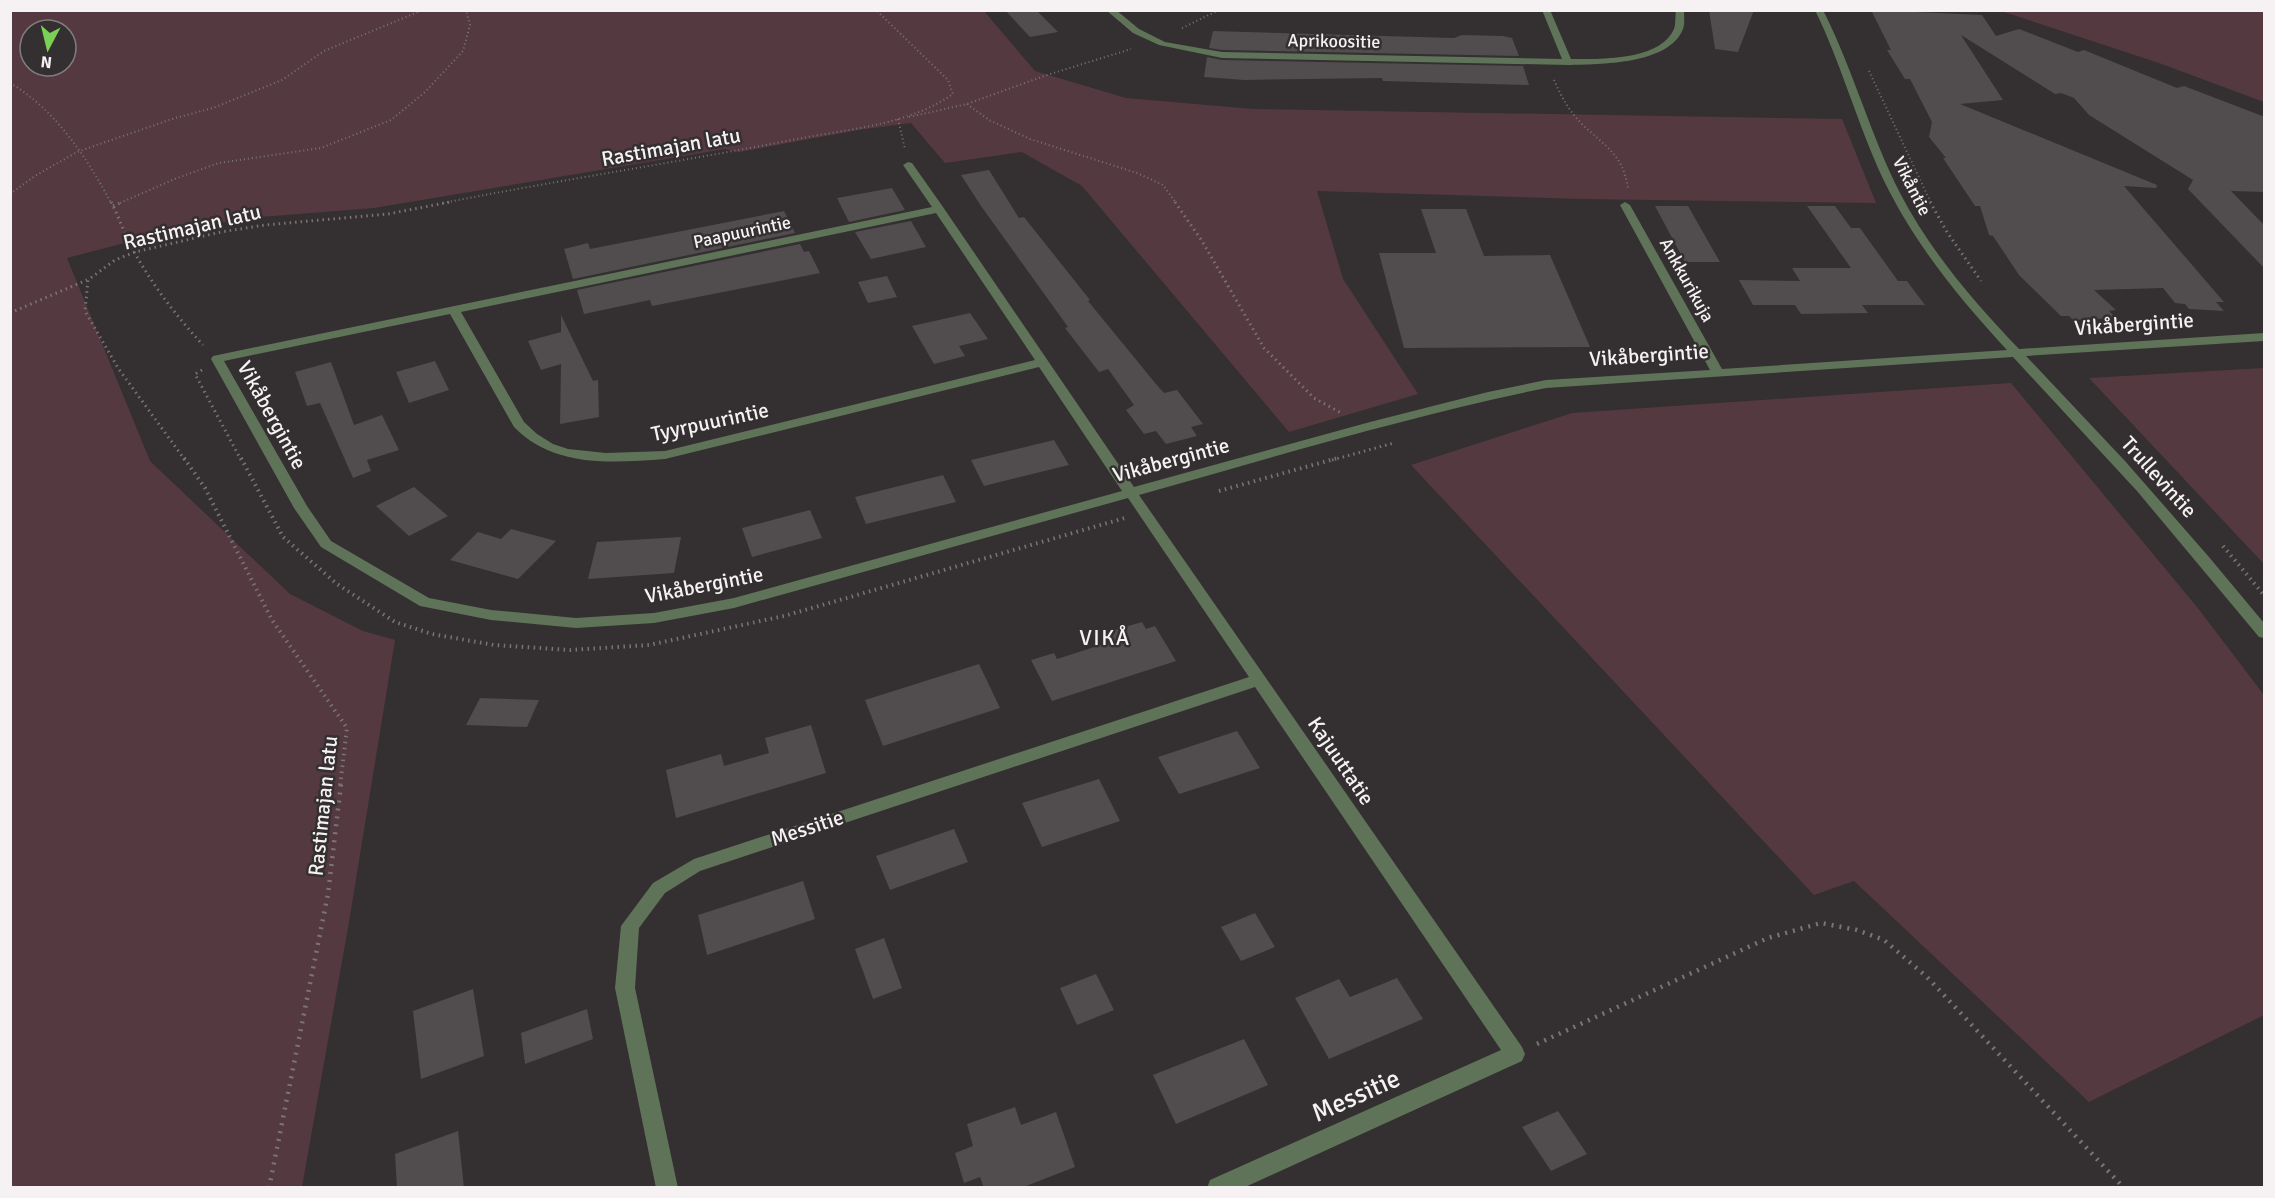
<svg xmlns="http://www.w3.org/2000/svg" width="2275" height="1198" viewBox="0 0 2275 1198" font-family="Signika,sans-serif">
<style>
.green{fill:#553941;fill-rule:evenodd}
.building{fill:#514c4d}
.lines{fill:none;stroke-linecap:round;stroke-linejoin:round}
.path-far3{stroke:#797475;stroke-width:2;stroke-dasharray:1 3;stroke-linecap:butt}
.path-far2{stroke:#797475;stroke-width:3;stroke-dasharray:1.5 4;stroke-linecap:butt}
.path-far1{stroke:#797475;stroke-width:4;stroke-dasharray:1.5 4.5;stroke-linecap:butt}
.path{stroke:#797475;stroke-width:4.5;stroke-dasharray:2 6;stroke-linecap:butt}
.minor{fill:#5f7358;fill-rule:evenodd}
.labels{text-anchor:middle;dominant-baseline:central;stroke-width:5;stroke-linejoin:round;paint-order:stroke}
.far-street-label{font-size:18px;fill:#f6f2f3;stroke:#342f30}
.street-label{font-size:21px;fill:#f6f2f3;stroke:#342f30}
.neighbourhood-label{font-size:22px;letter-spacing:1.5px;fill:#f6f2f3;stroke:#342f30}
.near-street-label{font-size:26px;fill:#f6f2f3;stroke:#342f30}
</style>
<rect width="100%" height="100%" fill="#342f30"/>
<!-- green -->
<path class="green" d="M10 11H984L1035 71 1126 98 1253 109 1842 119 1876 203 1582 199 1317 191 1343 279 1418 394 1289 432 1082 186 1022 152 945 163 911 123 858 130 739 152 725 149 374 208 249 218 163 233 67 258 150 461 290 594 363 631 395 640 349 922 302 1187H11ZM30 30H66V66H30Z
M1985 11H2264V102L2159 63 2004 12Z
M2264 368V564L2089 378Z
M2011 383 2197 607 2264 695V1015L2089 1102 1854 881 1814 895 1411 465 1572 413Z"/>
<!-- building -->
<path class="building" d="M1005 10H1036L1058 32 1030 37Z
M1709 10H1754L1738 52 1715 49Z
M1871 10 1982 15 1996 36 2019 29 2078 52 2084 50 2177 88 2184 86 2265 117V192L2231 191 2265 226V269L2188 189 2193 180 2089 115 2074 98 2061 93 2055 94 1961 35 2003 100 1960 104 2157 185 2156 188 2124 186 2224 302H2216L2224 311 2189 309 2185 304 2175 303 2163 288 2094 290 2116 310 2109 311 2116 318 2073 320 2069 316H2061L2019 275 1993 236 1989 235 1980 206H1975L1943 158H1946L1929 137 1932 122 1910 79H1905L1887 50H1891Z
M1213 31 1454 38 1462 35 1503 36 1512 38 1519 56 1222 50 1209 48Z
M1207 57 1222 60 1523 66 1529 85 1383 81 1382 78 1244 80 1204 77Z
M989 170 1019 218 1024 217 1090 300 1088 301 1156 384 1164 393 1177 390 1203 424 1191 427 1197 436 1166 444 1156 431 1144 434 1126 410 1134 405 1108 369 1099 372 1065 328 1068 327 981 206 961 175Z
M892 188 905 210 849 222 837 198Z
M1655 206H1688L1720 262H1685Z
M1807 206H1835L1851 228H1860L1898 281H1907L1925 305H1862L1868 313 1801 314 1795 305H1753L1739 280 1800 281 1792 268H1851Z
M1421 209H1466L1484 256 1550 255 1590 347 1404 348 1379 253H1436Z
M784 211 795 233 573 279 564 249 588 243 590 249Z
M911 221 926 247 871 259 855 232Z
M800 244 804 252 809 251 820 273 652 306 650 300 584 314 577 290Z
M887 276 897 297 868 303 858 282Z
M970 313 988 339 959 346 965 356 934 364 912 326Z
M561 315 593 381 598 380 599 417 560 424 561 364 541 370 528 341 561 332Z
M435 361 449 390 409 403 396 372Z
M331 362 354 425 382 415 399 450 367 460 371 471 353 478 320 403 307 406 295 372Z
M1054 440 1069 465 984 486 971 460Z
M943 475 956 502 866 524 855 497Z
M414 487 448 516 409 536 376 506Z
M810 510 822 538 752 557 742 528Z
M511 529 556 541 518 579 450 560 478 532 501 539Z
M681 537 674 573 588 579 597 542Z
M1142 622 1146 629 1155 626 1176 661 1052 701 1031 660 1054 653 1057 659 1110 642 1104 633Z
M979 664 1000 708 883 746 865 700Z
M480 698 539 700 527 727 466 725Z
M811 725 826 773 676 818 666 770 721 754 724 766 769 753 765 738Z
M1237 731 1260 768 1179 794 1158 757Z
M1099 779 1120 821 1042 847 1022 803Z
M954 829 968 862 890 890 876 856Z
M803 881 815 919 707 955 698 915Z
M1255 913 1275 947 1241 961 1221 927Z
M884 938 902 988 873 999 855 949Z
M1096 974 1114 1010 1077 1025 1060 988Z
M1397 978 1423 1019 1329 1059 1295 998 1339 979 1350 997Z
M473 989 484 1056 421 1079 413 1011Z
M587 1009 593 1039 525 1064 521 1033Z
M1244 1039 1268 1085 1176 1124 1153 1075Z
M1015 1107 1021 1125 1056 1112 1075 1167 1021 1188H984L980 1177 964 1183 955 1153 973 1146 967 1124Z
M1558 1111 1587 1154 1551 1171 1522 1127Z
M458 1131 464 1188H397L395 1154Z"/>
<g class="lines">
<!-- path-far3 -->
<path class="path-far3" d="M1182 28 1219 10
M1869 71 1931 203
M1554 80C1561 96 1569 111 1581 123 1605 147 1623 153 1628 189
M10 83C54 108 88 159 111 203
M967 104 989 120 1030 139 1137 173 1163 185 1176 203
M909 117 967 104 1044 76 1131 49
M898 119 905 149
M10 194 35 176 77 152 175 118 213 108 282 80 324 51 423 10
M120 203 177 178 219 163 321 148 391 120 425 92 463 51 470 25 466 10
M443 203C560 180 679 162 797 139 848 129 909 125 953 94L948 80 876 10"/>
<!-- path-far2 -->
<path class="path-far2" d="M111 202C119 217 124 233 132 248 151 283 176 316 203 345
M1175 202 1202 241 1264 348 1314 398 1343 414
M1930 202 1947 232 1981 281
M113 206 123 202
M10 313 87 280
M202 370 195 374 241 460
M185 460 118 368 85 311 88 280 115 260 135 252 221 232 265 225 388 214 450 202
M1332 460 1394 443"/>
<!-- path-far1 -->
<path class="path-far1" d="M184 458 205 488 272 620 347 728 340 786
M241 458 283 537 337 584 395 622 432 634 494 645 570 650 649 645 784 616 1125 518
M1219 491 1338 458
M2223 546 2264 595"/>
<!-- path -->
<path class="path" d="M1537 1044 1768 938 1821 923 1857 930 1884 940 1927 977 2124 1188
M269 1188 328 894 341 784"/>
<!-- minor -->
<path class="minor" d="M1106 10H1116L1139 29 1165 42 1222 52 1562 59 1542 10H1550L1571 59C1600 59 1660 61 1674 29 1676 24 1675 16 1676 10H1684C1684 16 1685 24 1683 29 1669 65 1599 64 1568 65L1222 58 1159 45 1133 33Z
M1815 10H1823C1853 69 1870 134 1900 193 1930 251 1974 302 2019 349L2264 333V341L2026 356 2125 461 2209 557 2264 623V638L2259 637 2137 491 2013 357 1546 388C1409 416 1274 457 1139 495L1522 1047 1525 1054 1522 1061 1243 1188H1207L1210 1180 1501 1050 1255 687 700 871 665 893 639 928 635 988 678 1188H656L615 988 621 926 653 883 694 859 1249 677 1128 498 734 608 654 623 576 628 491 620 420 606 321 547 294 508 211 359 213 356 932 207 903 165 908 162 912 163 943 207 1134 487 1370 422 1488 392 1546 380 1710 370 1620 205 1625 202 1630 205 1722 369 2007 350C1956 295 1909 237 1878 168 1855 116 1840 61 1815 10ZM936 213 1035 360 665 451 606 453 568 449 553 444 537 434 524 422 461 312ZM450 314 514 427C554 468 612 463 665 459L1039 367 1122 491 734 598 654 613 576 618 491 610 429 598 331 541 307 506 224 361Z"/>
</g>
<g class="labels">
<!-- far-street labels -->
<g class="far-street-label">
<text transform="translate(1334 41) rotate(1)">Aprikoositie</text>
<text transform="translate(1912 186) rotate(63)">Vikåntie</text>
<text transform="translate(742 232) rotate(-12)">Paapuurintie</text>
<text transform="translate(1687 280) rotate(61)">Ankkurikuja</text>
</g>
<!-- street labels -->
<g class="street-label">
<text transform="translate(671 147) rotate(-10)">Rastimajan latu</text>
<text transform="translate(192 227) rotate(-13)">Rastimajan latu</text>
<text transform="translate(2134 324) rotate(-4)">Vikåbergintie</text>
<text transform="translate(1649 355) rotate(-4)">Vikåbergintie</text>
<text transform="translate(272 415) rotate(61)">Vikåbergintie</text>
<text transform="translate(710 422) rotate(-12)">Tyyrpuurintie</text>
<text transform="translate(1171 460) rotate(-15)">Vikåbergintie</text>
<text transform="translate(2159 477) rotate(48)">Trullevintie</text>
<text transform="translate(704 585) rotate(-11)">Vikåbergintie</text>
<text transform="translate(1341 761) rotate(56)">Kajuuttatie</text>
<text transform="translate(323 806) rotate(-84)">Rastimajan latu</text>
<text transform="translate(807 828) rotate(-18)">Messitie</text>
</g>
<!-- neighbourhood labels -->
<g class="neighbourhood-label">
<text x="1105" y="637">VIKÅ</text>
</g>
<!-- near-street labels -->
<g class="near-street-label">
<text transform="translate(1356 1096) rotate(-24)">Messitie</text>
</g>
</g>
<!-- border -->
<rect width="2275" height="1198" fill="none" stroke="#f6f2f3" stroke-width="24"/>
<!-- north arrow -->
<g transform="translate(48 48) rotate(187)"><circle r="28" fill="#342f30" stroke="#827d7e" stroke-width="1.5"/>
<path d="M0-4.5L10 22L0 15L-10 22Z" fill="#7ad156"/>
<text y="-9" font-size="16" font-weight="bold" text-anchor="middle" fill="#f6f2f3">N</text>
</g>
</svg>
